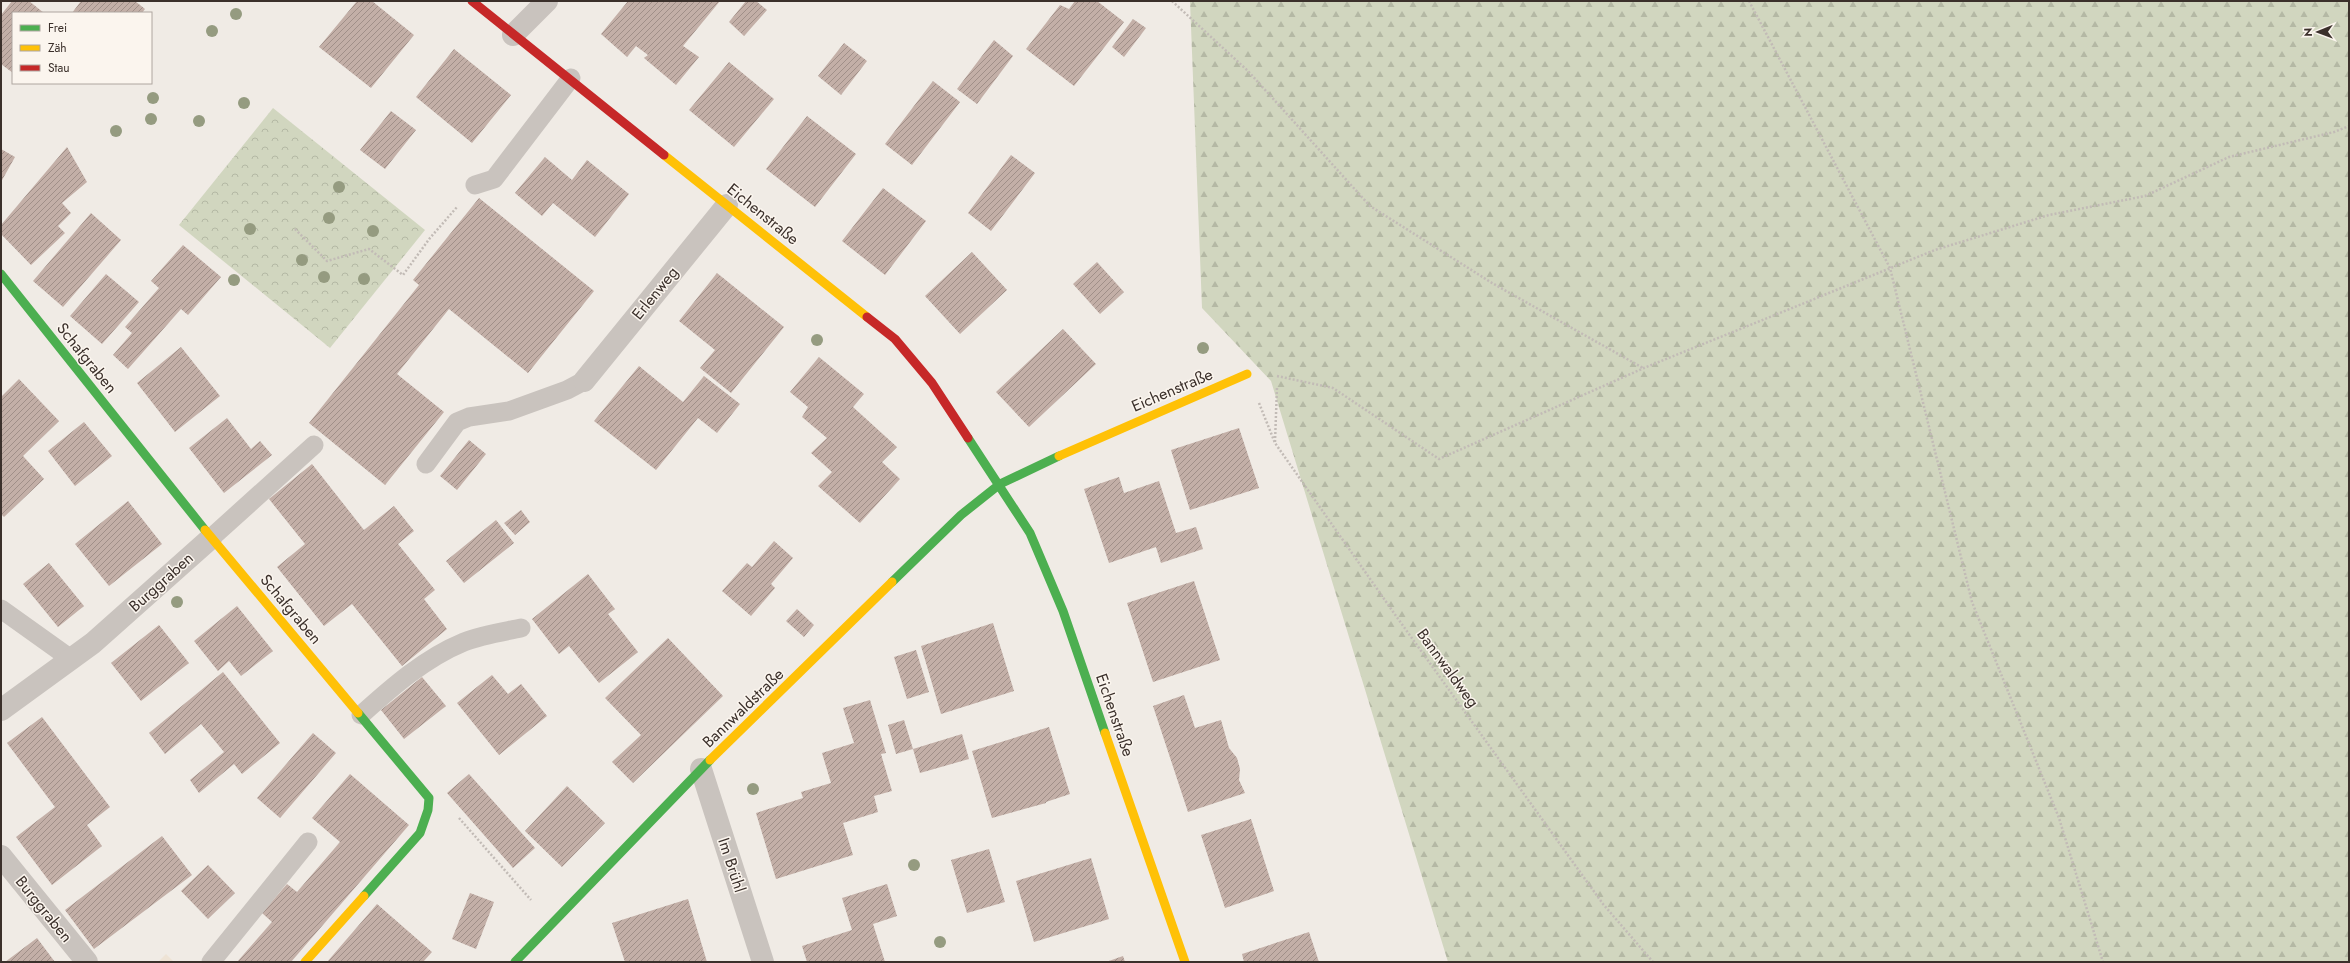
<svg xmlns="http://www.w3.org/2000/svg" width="2350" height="963" viewBox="0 0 2350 963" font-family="Jost,sans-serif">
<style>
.forest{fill:url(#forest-firs)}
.park{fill:url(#park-crowns)}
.plaza{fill:#eee3d5}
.building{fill:url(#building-hatch)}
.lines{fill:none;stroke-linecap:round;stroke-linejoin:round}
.path{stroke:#c2bbb6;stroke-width:2.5;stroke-dasharray:2 2;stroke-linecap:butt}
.lane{stroke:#c9c3be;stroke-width:19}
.street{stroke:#c9c3be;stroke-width:22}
.fast{stroke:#4caf50;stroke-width:9}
.slow{stroke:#ffc107;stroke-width:9}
.jam{stroke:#c62828;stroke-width:9}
.tree{fill:#959b80}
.labels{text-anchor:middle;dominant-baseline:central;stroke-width:3;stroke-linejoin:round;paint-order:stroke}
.street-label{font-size:16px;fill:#3b302b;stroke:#fbf5ee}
</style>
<defs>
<pattern id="forest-firs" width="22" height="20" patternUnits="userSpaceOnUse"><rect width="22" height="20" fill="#d1d6bf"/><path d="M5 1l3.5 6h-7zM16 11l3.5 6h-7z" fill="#b4b8a4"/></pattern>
<pattern id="park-crowns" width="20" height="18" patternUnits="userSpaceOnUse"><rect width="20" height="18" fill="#d1d6bf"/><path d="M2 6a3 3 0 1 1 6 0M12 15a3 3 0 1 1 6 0" fill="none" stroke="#b4b8a4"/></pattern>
<pattern id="building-hatch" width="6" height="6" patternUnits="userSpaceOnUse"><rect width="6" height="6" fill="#c3afa7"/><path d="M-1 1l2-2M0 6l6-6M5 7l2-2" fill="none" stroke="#a08f88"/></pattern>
</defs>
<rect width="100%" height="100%" fill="#f0ebe5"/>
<!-- forest -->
<path class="forest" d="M1190 1H2349V962H1448L1271 381 1202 308Z"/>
<!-- park -->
<path class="park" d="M273 108 425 230 330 348 179 225Z"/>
<!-- plaza -->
<path class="plaza" d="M166 954 174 962H158Z"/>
<!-- building -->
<path class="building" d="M12 1H29L44 13H13V73L1 64V15Z
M81 1H135L145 9 142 13H72Z
M357 1H372L414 35 371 88 319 47Z
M628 1H720L683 46 699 57 676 85 644 58 648 55 636 46 627 57 601 34Z
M746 1H756L767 10 744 36 729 22Z
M1075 1H1097L1124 22 1074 86 1026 49 1060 5 1069 9Z
M1133 19 1146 28 1124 57 1112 47Z
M994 40 1013 56 977 104 957 89Z
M844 43 867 61 841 95 818 76Z
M454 49 511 95 472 143 416 97Z
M729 62 774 99 734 147 689 110Z
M933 81 960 102 912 165 885 144Z
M391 111 416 130 385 169 360 150Z
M807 116 856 154 815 207 766 169Z
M67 147 87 182 62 203 71 213 58 226 65 233 31 265 1 234V225Z
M1 149 15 157 1 182Z
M1011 155 1035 173 991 231 968 213Z
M545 157 572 180 587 160 629 194 595 237 553 203 542 216 515 193Z
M883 188 926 221 885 275 842 241Z
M479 198 594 291 528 373 449 309 397 374 444 412 385 485 309 423 419 285 413 280Z
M91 213 121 240 63 307 33 281Z
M183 245 221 277 188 315 181 309 128 369 113 355 132 333 125 327 159 288 151 281Z
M972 252 1007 290 960 334 925 296Z
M1097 262 1124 292 1100 314 1073 284Z
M717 273 784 327 731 393 700 368 715 350 679 321Z
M106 274 139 302 102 344 70 316Z
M1063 329 1096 364 1029 427 996 392Z
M181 347 220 396 175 432 137 383Z
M819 357 864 394 853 407 897 447 882 462 900 479 860 523 818 486 832 472 811 453 827 438 802 417 808 407 790 392Z
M639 366 683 402 704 376 740 404 717 433 698 418 656 470 594 421Z
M19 379 59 421 23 456 44 479 4 517 1 514V397Z
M227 418 251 449 260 441 272 455 224 493 189 448Z
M84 422 112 456 75 486 48 451Z
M1239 428 1259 488 1190 510 1171 450Z
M469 440 486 454 457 490 440 476Z
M312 464 364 530 394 506 414 531 398 544 435 590 424 599 447 629 402 666 352 604 324 626 277 567 305 544 269 499Z
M1119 477 1124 493 1159 481 1176 533 1196 527 1203 549 1161 563 1156 547 1109 563 1084 489Z
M128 501 162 544 109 586 75 544Z
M521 510 530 522 515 535 504 523Z
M496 520 514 543 464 583 446 561Z
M774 541 793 558 771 584 775 588 751 616 722 591 747 563 752 567Z
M49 563 84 606 58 627 23 584Z
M588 574 615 609 608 614 638 652 599 683 569 646 559 654 532 619Z
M1194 581 1220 660 1153 682 1127 603Z
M237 606 273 651 241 676 229 661 218 671 194 641Z
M797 609 814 625 804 637 786 621Z
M993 623 1014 691 941 714 921 646Z
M159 625 189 663 141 701 111 663Z
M668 638 723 696 633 783 612 762 641 735 605 698Z
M916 650 929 692 907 699 894 657Z
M223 672 280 743 242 774 234 764 199 793 190 780 224 752 201 724 165 754 149 733Z
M492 675 508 694 521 684 547 716 499 755 457 703Z
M422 677 446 706 404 739 381 710Z
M1184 695 1195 728 1221 720 1229 748 1237 758 1240 769 1239 780 1245 793 1188 812 1153 706Z
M870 700 886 753 881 754 892 791 874 796 878 812 843 823 853 855 776 879 756 813 803 798 801 792 831 783 822 753 854 743 843 708Z
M42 717 110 807 87 825 102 846 52 885 16 837 55 807 7 743Z
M904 720 913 749 896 754 888 725Z
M1049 727 1070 794 1046 802V803L992 818 972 751Z
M313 733 336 753 280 818 257 798Z
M962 734 969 759 920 773 913 749Z
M350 774 409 825 291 962H237L272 922 262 913 287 884 297 892 340 842 312 818Z
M469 774 535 848 513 868 447 793Z
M567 786 605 823 562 867 525 831Z
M1251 819 1274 891 1225 908 1201 835Z
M162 836 192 875 94 949 65 910Z
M989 849 1005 902 967 913 951 860Z
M1091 858 1109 919 1034 942 1016 881Z
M208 865 235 893 208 919 181 891Z
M887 884 897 916 873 924 885 962H807L802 946 852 930 842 898Z
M470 893 494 902 476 949 452 939Z
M688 899 707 962H625L612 923Z
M377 904 432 952 423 962H327Z
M1309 932 1319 962H1244L1242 954Z
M37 938 55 962H5Z
M1123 956 1125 962H1106Z"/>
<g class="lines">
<!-- path -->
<path class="path" d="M1172 1 1248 71 1370 206 1492 283 1643 368
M1749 1 1890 268 1972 602 2059 818 2103 962
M295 229 327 261 369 249 403 275 430 238 457 207
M1277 376 1333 388 1439 459 1644 368 1935 250 2049 215 2145 196 2229 157 2334 132 2349 126
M1259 403 1275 443 1396 616 1603 904 1653 962
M1275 442 1277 387
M459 818 531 900"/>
<!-- lane -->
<path class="lane" d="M475 185 494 179 571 78
M426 464 457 422 469 417 509 411 567 390 584 381
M211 538 314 445
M1 609 71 659
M361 715C392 687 425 658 464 642 482 635 502 632 521 628
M211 962 308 842"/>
<!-- street -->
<path class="street" d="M513 35 547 1
M584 381 727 205
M1 710 93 643 211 538
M701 769 763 962
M1 856 87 962"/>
<!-- fast -->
<path class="fast" d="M1 274 205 530
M968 438 1030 533 1063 611 1105 733
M892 582 961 515 1000 484 1059 456
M358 713 429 798 428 810 420 833 364 896
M515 962 710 760"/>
<!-- slow -->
<path class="slow" d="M664 155 867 317
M1059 456 1247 374
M205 530 358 713
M1105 733 1185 962
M710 760 892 582
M305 962 364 896"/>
<!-- jam -->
<path class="jam" d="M472 1 664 155
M867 317 895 339 932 383 968 438"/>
</g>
<!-- trees -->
<g class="tree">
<circle cx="236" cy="14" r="6"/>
<circle cx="212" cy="31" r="6"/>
<circle cx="153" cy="98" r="6"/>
<circle cx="244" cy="103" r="6"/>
<circle cx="151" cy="119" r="6"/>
<circle cx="199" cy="121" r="6"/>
<circle cx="116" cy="131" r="6"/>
<circle cx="339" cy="187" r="6"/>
<circle cx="329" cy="218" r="6"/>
<circle cx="250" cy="229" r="6"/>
<circle cx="373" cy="231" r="6"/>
<circle cx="302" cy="260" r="6"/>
<circle cx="324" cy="277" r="6"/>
<circle cx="364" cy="279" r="6"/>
<circle cx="234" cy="280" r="6"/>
<circle cx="817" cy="340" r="6"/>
<circle cx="1203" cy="348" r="6"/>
<circle cx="177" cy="602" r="6"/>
<circle cx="753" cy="789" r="6"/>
<circle cx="914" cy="865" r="6"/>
<circle cx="940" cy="942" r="6"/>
</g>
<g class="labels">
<!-- street labels -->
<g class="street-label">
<text transform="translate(763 214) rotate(39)">Eichenstraße</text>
<text transform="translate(655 293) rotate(-51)">Erlenweg</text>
<text transform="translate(87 358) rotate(51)">Schafgraben</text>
<text transform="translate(1172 390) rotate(-23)">Eichenstraße</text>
<text transform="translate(161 582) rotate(-42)">Burggraben</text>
<text transform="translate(291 609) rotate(50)">Schafgraben</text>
<text transform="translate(1448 668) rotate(54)">Bannwaldweg</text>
<text transform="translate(743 708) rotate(-44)">Bannwaldstraße</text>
<text transform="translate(1115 715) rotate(71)">Eichenstraße</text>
<text transform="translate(732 865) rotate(72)">Im Brühl</text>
<text transform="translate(44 909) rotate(51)">Burggraben</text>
</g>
</g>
<!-- border -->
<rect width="2350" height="963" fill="none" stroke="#3b302b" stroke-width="4"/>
<!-- legend -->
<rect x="12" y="12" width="140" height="72" fill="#fbf5ee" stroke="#aea6a0"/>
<rect x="20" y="25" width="20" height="6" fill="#4caf50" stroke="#aea6a0"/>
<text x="48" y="32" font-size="12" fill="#3b302b">Frei</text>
<rect x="20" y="45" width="20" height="6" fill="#ffc107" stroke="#aea6a0"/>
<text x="48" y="52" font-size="12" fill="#3b302b">Zäh</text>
<rect x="20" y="65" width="20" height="6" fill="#c62828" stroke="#aea6a0"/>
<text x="48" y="72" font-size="12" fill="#3b302b">Stau</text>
<!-- north arrow -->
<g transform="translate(2318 32) rotate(269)" stroke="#fbf5ee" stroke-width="3" paint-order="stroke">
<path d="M0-3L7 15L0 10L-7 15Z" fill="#3b302b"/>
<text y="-6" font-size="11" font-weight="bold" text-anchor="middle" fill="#3b302b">N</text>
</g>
</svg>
